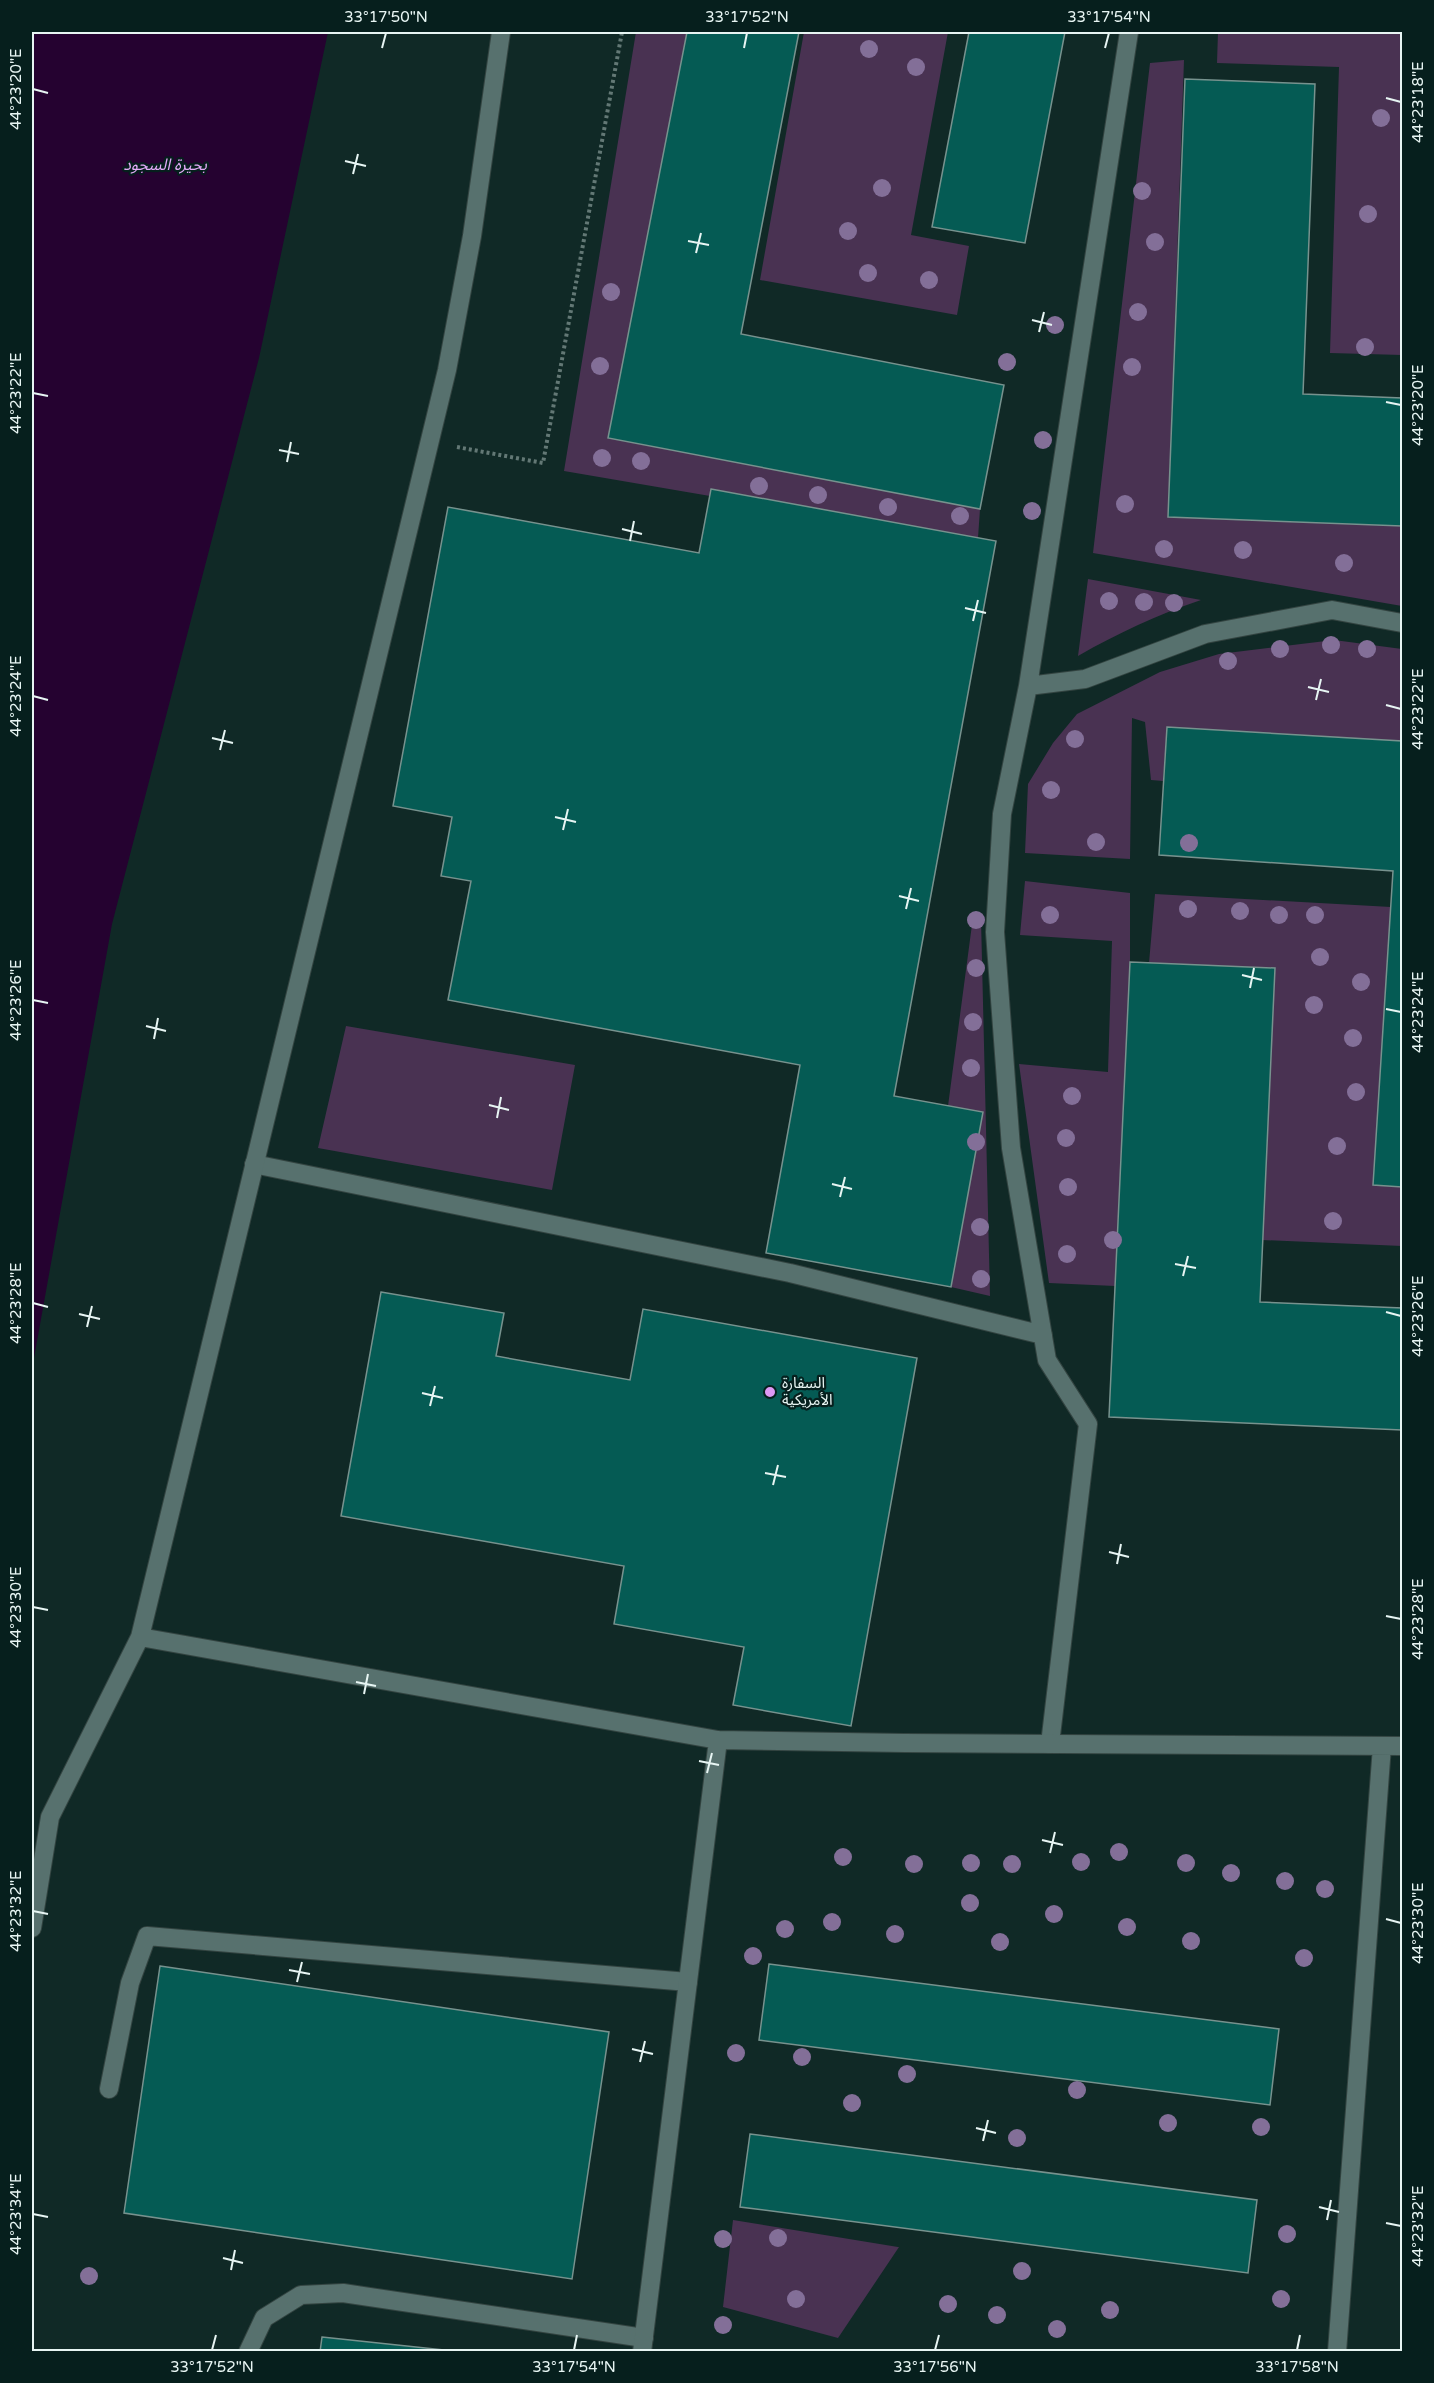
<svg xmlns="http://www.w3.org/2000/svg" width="1434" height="2383" viewBox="0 0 1434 2383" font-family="'Varela Round','Noto Sans Arabic',sans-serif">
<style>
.green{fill:#493252}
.water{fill:#250230}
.building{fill:#055b54;stroke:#77928e;stroke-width:1.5}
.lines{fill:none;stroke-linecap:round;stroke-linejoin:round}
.lane-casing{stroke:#334441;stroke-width:20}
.street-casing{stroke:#334441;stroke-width:20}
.path{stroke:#637875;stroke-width:4;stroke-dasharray:3 3;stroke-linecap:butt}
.lane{stroke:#57716e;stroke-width:18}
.street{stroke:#57716e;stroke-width:18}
.tree{fill:#836f98}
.ticks{fill:none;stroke:#e7f5f3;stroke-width:2}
.poi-dot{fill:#dc99f4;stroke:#061f1d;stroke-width:2}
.labels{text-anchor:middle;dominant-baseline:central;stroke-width:4.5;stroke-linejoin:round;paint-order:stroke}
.poi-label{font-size:15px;fill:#e7f5f3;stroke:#061f1d;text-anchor:start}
.water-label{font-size:16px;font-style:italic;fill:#e3abf8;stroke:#061f1d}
.neatline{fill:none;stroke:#e7f5f3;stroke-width:2}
.ticks-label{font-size:15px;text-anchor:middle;fill:#e7f5f3}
</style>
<rect width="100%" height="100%" fill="#102926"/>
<!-- green -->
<path class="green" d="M636 32H687L608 438 980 509 978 538 712 489 710 496 564 471Z
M804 32H948L911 235 969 246 957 315 760 280Z
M1218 32H1402V355L1330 353 1339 67 1217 63Z
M1184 60 1168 517 1402 526V606L1093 553 1150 63Z
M1088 579 1201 600C1157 615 1118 633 1078 656Z
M1334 640 1402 649V741L1167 727 1163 781 1151 780 1145 722 1132 718 1130 859 1025 853 1028 784 1053 743 1077 714 1160 672 1219 654Z
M1025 881 1130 893V962L1115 1286 1049 1283 1019 1064 1108 1072 1112 941 1020 935Z
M1155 894 1391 907 1373 1185 1402 1187V1246L1262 1240 1275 968 1149 963Z
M973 917 981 919 990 1296 951 1287 948 1106Z
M346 1026 575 1065 552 1190 318 1148Z
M733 2220 898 2247H899L838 2338 723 2307Z"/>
<!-- water -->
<path class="water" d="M32 32H328L259 358 112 924 32 1369Z"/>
<!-- building -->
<path class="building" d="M687 32H799L741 334 1004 385 980 509 608 438Z
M969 32H1065L1025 243 932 227Z
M1185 79 1315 84 1303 394 1402 398V526L1168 517Z
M711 489 996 541 894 1096 983 1112 951 1287 766 1253 800 1065 448 1000 471 881 441 876 452 817 393 806 448 507 699 553Z
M1167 727 1402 741V1187L1373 1185 1393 871 1159 855Z
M1130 962 1275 968 1260 1302 1402 1308V1430L1109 1417Z
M381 1292 504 1313 496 1356 630 1380 643 1309 917 1358 851 1726 733 1705 744 1647 614 1624 624 1566 341 1516Z
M769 1964 1279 2029 1270 2105 759 2040Z
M160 1966 609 2032 572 2279 124 2213Z
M750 2134 1257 2200 1248 2273 740 2207Z
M322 2337 463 2352H320Z"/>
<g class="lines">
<!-- lane casing -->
<g class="lane-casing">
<path id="lane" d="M1028 686 1129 32
M254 1164 790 1273 1043 1335
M1050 1744 1088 1424 1047 1360 1011 1148 995 932 1002 814 1028 686 1085 679 1205 634 1332 610 1402 623
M109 2089 130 1983 147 1936 688 1982
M248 2352 264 2318 301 2295 343 2293 644 2338"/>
</g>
<!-- street casing -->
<g class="street-casing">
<path id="street" d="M140 1637 718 1740 904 1743 1402 1746
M32 1928 50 1817 140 1637 447 370 472 236 501 32
M642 2352 718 1740
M1337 2352 1382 1746"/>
</g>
<!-- path -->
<path class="path" d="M457 447 543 463 622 32"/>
<!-- lane -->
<use href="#lane" class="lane"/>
<!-- street -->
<use href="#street" class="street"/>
</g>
<!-- trees -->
<g class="tree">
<circle cx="869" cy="49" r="9"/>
<circle cx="916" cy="67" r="9"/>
<circle cx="1381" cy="118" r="9"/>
<circle cx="882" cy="188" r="9"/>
<circle cx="1142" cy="191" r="9"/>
<circle cx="1368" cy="214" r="9"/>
<circle cx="848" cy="231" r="9"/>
<circle cx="1155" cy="242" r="9"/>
<circle cx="868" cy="273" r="9"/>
<circle cx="929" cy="280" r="9"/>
<circle cx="611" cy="292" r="9"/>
<circle cx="1138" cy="312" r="9"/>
<circle cx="1055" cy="325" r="9"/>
<circle cx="1365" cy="347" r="9"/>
<circle cx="1007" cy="362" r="9"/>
<circle cx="600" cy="366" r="9"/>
<circle cx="1132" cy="367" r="9"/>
<circle cx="1043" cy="440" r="9"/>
<circle cx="602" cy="458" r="9"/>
<circle cx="641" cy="461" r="9"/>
<circle cx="759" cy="486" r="9"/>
<circle cx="818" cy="495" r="9"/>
<circle cx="1125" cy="504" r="9"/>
<circle cx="888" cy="507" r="9"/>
<circle cx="1032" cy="511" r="9"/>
<circle cx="960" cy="516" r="9"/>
<circle cx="1164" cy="549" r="9"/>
<circle cx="1243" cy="550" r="9"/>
<circle cx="1344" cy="563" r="9"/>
<circle cx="1109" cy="601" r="9"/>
<circle cx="1144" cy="602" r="9"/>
<circle cx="1174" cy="603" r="9"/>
<circle cx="1331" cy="645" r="9"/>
<circle cx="1280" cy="649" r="9"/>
<circle cx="1367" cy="649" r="9"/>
<circle cx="1228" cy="661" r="9"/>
<circle cx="1075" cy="739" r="9"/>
<circle cx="1051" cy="790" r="9"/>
<circle cx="1096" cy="842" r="9"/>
<circle cx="1189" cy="843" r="9"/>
<circle cx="1188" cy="909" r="9"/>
<circle cx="1240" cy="911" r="9"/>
<circle cx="1050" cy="915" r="9"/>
<circle cx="1279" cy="915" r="9"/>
<circle cx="1315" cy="915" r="9"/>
<circle cx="976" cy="920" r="9"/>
<circle cx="1320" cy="957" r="9"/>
<circle cx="976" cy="968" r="9"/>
<circle cx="1361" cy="982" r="9"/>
<circle cx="1314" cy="1005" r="9"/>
<circle cx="973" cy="1022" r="9"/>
<circle cx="1353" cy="1038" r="9"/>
<circle cx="971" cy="1068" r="9"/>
<circle cx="1356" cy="1092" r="9"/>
<circle cx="1072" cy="1096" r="9"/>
<circle cx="1066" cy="1138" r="9"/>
<circle cx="976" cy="1142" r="9"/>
<circle cx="1337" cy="1146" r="9"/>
<circle cx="1068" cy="1187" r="9"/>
<circle cx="1333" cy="1221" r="9"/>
<circle cx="980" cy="1227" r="9"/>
<circle cx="1113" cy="1240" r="9"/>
<circle cx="1067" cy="1254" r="9"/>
<circle cx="981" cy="1279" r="9"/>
<circle cx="1119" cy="1852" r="9"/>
<circle cx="843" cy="1857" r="9"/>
<circle cx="1081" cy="1862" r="9"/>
<circle cx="971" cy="1863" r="9"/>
<circle cx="1186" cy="1863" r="9"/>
<circle cx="914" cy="1864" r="9"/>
<circle cx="1012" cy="1864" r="9"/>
<circle cx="1231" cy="1873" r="9"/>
<circle cx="1285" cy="1881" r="9"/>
<circle cx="1325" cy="1889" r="9"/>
<circle cx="970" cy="1903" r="9"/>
<circle cx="1054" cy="1914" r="9"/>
<circle cx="832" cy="1922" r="9"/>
<circle cx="1127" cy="1927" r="9"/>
<circle cx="785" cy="1929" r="9"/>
<circle cx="895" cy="1934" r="9"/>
<circle cx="1191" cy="1941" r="9"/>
<circle cx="1000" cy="1942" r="9"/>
<circle cx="753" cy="1956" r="9"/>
<circle cx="1304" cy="1958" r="9"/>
<circle cx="736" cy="2053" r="9"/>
<circle cx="802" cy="2057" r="9"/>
<circle cx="907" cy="2074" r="9"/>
<circle cx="1077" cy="2090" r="9"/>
<circle cx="852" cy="2103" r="9"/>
<circle cx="1168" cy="2123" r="9"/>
<circle cx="1261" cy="2127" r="9"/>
<circle cx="1017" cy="2138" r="9"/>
<circle cx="1287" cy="2234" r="9"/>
<circle cx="778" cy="2238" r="9"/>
<circle cx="723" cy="2239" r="9"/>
<circle cx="1022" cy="2271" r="9"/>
<circle cx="89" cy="2276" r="9"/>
<circle cx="796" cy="2299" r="9"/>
<circle cx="1281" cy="2299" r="9"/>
<circle cx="948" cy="2304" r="9"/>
<circle cx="1110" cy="2310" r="9"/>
<circle cx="997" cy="2315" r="9"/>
<circle cx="723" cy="2325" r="9"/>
<circle cx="1057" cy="2329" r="9"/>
</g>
<!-- ticks -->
<path class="ticks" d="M382 48 386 33M744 48 747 33M1105 48 1109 33M33 89 48 93M1386 98 1401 102M345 161 366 166M353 174 358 154M688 241 709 245M696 253 701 233M1032 320 1052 325M1039 332 1044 312M33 393 48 396M1386 402 1401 405M279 450 299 454M287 462 291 442M622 529 642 534M630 541 634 521M965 608 986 613M973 621 978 600M1308 687 1329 692M33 696 48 700M1316 700 1321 679M1386 705 1401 709M212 738 233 743M220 750 225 730M555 817 576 822M563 830 568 809M899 896 919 901M906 909 911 888M1242 975 1262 980M1250 988 1254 968M33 1000 48 1003M1386 1009 1401 1012M146 1026 166 1031M154 1039 158 1018M489 1105 509 1110M497 1118 501 1097M832 1184 852 1189M840 1197 845 1177M1175 1264 1196 1268M1183 1276 1188 1256M33 1303 48 1307M1386 1312 1401 1316M79 1314 100 1319M87 1327 92 1306M422 1393 443 1398M430 1406 435 1386M765 1473 786 1477M773 1485 778 1465M1109 1552 1129 1557M1117 1564 1121 1544M33 1607 48 1610M1386 1616 1401 1619M356 1682 376 1686M364 1694 368 1674M699 1761 719 1765M707 1773 712 1753M1042 1840 1063 1845M1050 1853 1055 1832M33 1911 48 1914M1386 1919 1401 1923M289 1970 310 1974M297 1982 302 1962M632 2049 653 2054M640 2062 645 2041M976 2128 996 2133M983 2141 988 2120M1319 2207 1339 2212M33 2214 48 2217M1327 2220 1331 2200M1386 2223 1401 2226M223 2258 243 2263M231 2270 235 2250M212 2350 216 2335M574 2350 577 2335M935 2350 939 2335M1297 2350 1300 2335"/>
<!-- markers -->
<circle class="poi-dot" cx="770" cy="1392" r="6"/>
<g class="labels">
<!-- poi labels -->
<g class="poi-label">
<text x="782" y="1383">السفارة<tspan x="782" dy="17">الأمريكية</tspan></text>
</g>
<!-- water labels -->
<g class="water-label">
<text x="165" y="165">بحيرة السجود</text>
</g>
</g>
<!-- border -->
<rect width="1434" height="2383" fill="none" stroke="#061f1d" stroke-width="66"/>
<rect x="33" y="33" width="1368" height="2317" class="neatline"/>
<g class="ticks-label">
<text x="386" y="22">33°17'50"N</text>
<text x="747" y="22">33°17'52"N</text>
<text x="1109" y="22">33°17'54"N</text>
<text transform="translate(16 89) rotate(-90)" y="5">44°23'20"E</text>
<text transform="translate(1418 102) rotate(-90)" y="5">44°23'18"E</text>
<text transform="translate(16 393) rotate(-90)" y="5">44°23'22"E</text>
<text transform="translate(1418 405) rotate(-90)" y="5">44°23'20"E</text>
<text transform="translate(16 696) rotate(-90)" y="5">44°23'24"E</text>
<text transform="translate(1418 709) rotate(-90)" y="5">44°23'22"E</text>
<text transform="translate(16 1000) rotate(-90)" y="5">44°23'26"E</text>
<text transform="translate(1418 1012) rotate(-90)" y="5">44°23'24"E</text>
<text transform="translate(16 1303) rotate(-90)" y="5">44°23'28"E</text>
<text transform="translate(1418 1316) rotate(-90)" y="5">44°23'26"E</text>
<text transform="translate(16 1607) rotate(-90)" y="5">44°23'30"E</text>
<text transform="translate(1418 1619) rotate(-90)" y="5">44°23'28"E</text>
<text transform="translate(16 1911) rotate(-90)" y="5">44°23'32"E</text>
<text transform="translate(1418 1923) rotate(-90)" y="5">44°23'30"E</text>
<text transform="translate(16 2214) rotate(-90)" y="5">44°23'34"E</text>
<text transform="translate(1418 2226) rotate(-90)" y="5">44°23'32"E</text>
<text x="212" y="2372">33°17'52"N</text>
<text x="574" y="2372">33°17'54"N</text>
<text x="935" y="2372">33°17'56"N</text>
<text x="1297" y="2372">33°17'58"N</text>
</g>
</svg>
